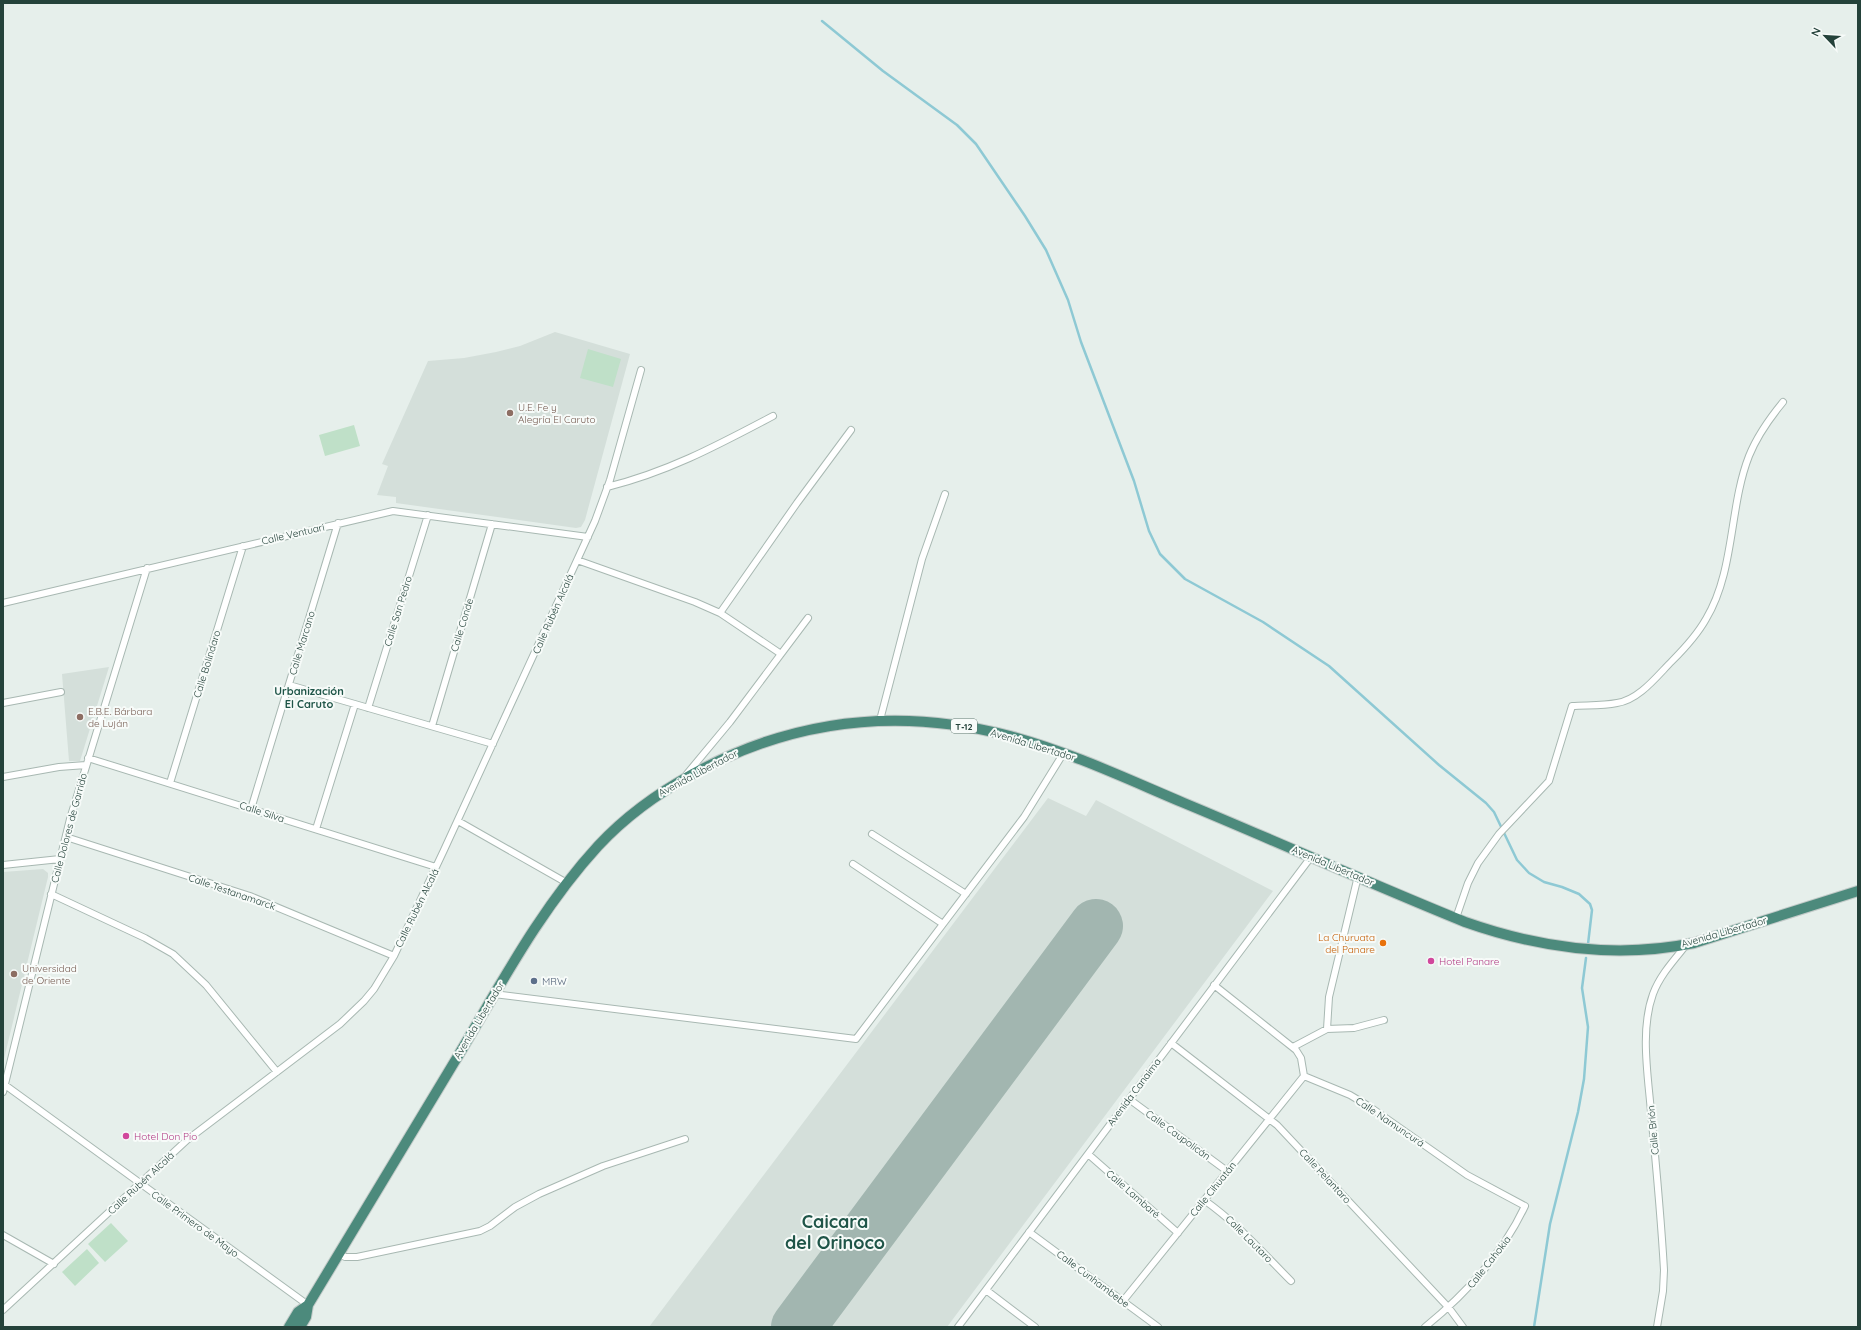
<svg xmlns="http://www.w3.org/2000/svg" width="1861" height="1330" viewBox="0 0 1861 1330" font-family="Quicksand,sans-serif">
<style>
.built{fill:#d4dfda}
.green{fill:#bfe0c8}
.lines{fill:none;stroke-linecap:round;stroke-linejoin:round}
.stream{stroke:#8ec9d4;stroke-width:2.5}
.runway{stroke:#a2b6b0;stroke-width:54}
.minor-casing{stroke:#a8b8b2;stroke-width:8}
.trunk-casing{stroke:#c2cac8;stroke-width:12}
.minor{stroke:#fff;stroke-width:6}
.trunk{stroke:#4c8a7c;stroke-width:10}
.education-dot{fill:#8d6e63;stroke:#f7fbf9;stroke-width:1.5}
.food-dot{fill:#e8710a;stroke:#f7fbf9;stroke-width:1.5}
.hotel-dot{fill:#d1479c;stroke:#f7fbf9;stroke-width:1.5}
.service-dot{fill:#5c6f8a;stroke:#f7fbf9;stroke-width:1.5}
.labels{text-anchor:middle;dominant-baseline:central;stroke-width:4;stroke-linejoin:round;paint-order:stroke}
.shield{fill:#f7fbf9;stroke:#637a73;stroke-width:1}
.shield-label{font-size:9px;font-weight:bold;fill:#24423a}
.education-label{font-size:10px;fill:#785e54;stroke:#f7fbf9;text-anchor:start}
.street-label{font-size:10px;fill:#24423a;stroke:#f7fbf9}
.food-label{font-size:10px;fill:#c56008;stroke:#f7fbf9;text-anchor:end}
.hotel-label{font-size:10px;fill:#b23c85;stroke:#f7fbf9;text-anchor:start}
.service-label{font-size:10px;fill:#4e5e75;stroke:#f7fbf9;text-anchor:start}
.neighbourhood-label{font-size:11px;font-weight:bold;fill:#1f5548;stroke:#f7fbf9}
.town-label{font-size:18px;font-weight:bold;fill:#1f5548;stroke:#f7fbf9}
</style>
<rect width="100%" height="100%" fill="#e6efeb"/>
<!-- built -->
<path class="built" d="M555 332 630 354 585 520 581 527 576 528 396 503V497L377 495 388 466 382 464 428 361 464 358 496 352 520 346Z
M109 667 80 761H69L62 674Z
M1048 798 1086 816 1096 800 1273 891 947 1327H649Z
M43 869 48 873V877L3 1063V872Z"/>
<!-- green -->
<path class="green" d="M588 349 621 359 613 387 580 378Z
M354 425 360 446 325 456 319 435Z
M111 1223 128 1241 105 1262 88 1244Z
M87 1249 99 1263 75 1286 62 1272Z"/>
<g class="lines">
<!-- stream -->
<path class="stream" d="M822 21 883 71 957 125 976 144 1025 216 1046 250 1068 300 1081 342 1134 481 1149 531 1160 554 1185 579 1263 622 1329 666 1439 765 1486 803 1494 812 1517 860 1529 873 1544 882 1562 887 1579 894 1590 904 1592 910 1588 944
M1534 1327 1550 1224 1578 1112 1584 1079 1588 1027 1582 988 1586 958"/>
<!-- runway -->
<path class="runway" d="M798 1327 1096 926"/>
<!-- minor casing -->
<g class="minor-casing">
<path id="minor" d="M607 487C668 472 718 445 773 416
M577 560 695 602 720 613 781 654
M3 603 393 511 588 537
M720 613 797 503 851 430
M289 685 493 744
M3 703 61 692
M368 708 428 515
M880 720 922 559 945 494
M432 726 492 524
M88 758 436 867
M686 775 730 722 808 618
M3 777 59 767 86 765
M170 783 243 546
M251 809 338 523
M458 821 567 883
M316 829 355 704
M872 834 966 894
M66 837 250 896 394 956
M853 864 943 924
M3 865 60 859
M51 894 145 938 173 954 206 985 277 1072
M1456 918 1468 883 1478 863 1499 834 1549 781 1572 706C1587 705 1602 706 1617 703 1639 700 1657 676 1672 661 1684 649 1697 635 1706 619 1735 571 1729 507 1749 456 1757 436 1769 419 1783 402
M1214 985 1296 1050 1301 1058 1304 1076
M494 994 856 1039 1024 817 1063 754
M1327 1029 1329 997 1358 876
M1171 1043 1277 1125 1449 1308 1463 1327
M1293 1047 1327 1029 1354 1028 1384 1020
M1304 1076 1350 1095 1370 1107 1467 1175 1525 1206C1502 1255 1467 1293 1425 1327
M5 1085 308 1305
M3 1092 70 819 147 568
M1129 1099 1227 1171
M1088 1154 1178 1233
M1204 1200C1237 1223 1263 1253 1291 1281
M1029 1232 1158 1327
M3 1235 54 1264
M339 1254 345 1257H357L480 1231 490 1226 515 1207 539 1194 603 1166 685 1139
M986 1290 1035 1327
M1123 1301 1304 1076
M3 1310 187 1140 340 1024 364 1001 374 989 394 956 444 850 595 521 610 480 641 370
M958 1327 1311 857
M1657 1327 1663 1291 1664 1270C1661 1217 1656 1164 1651 1112 1648 1075 1640 1030 1653 994 1660 975 1675 959 1687 944"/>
</g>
<!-- trunk casing -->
<g class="trunk-casing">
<path id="trunk" d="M289 1327 298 1312 308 1305
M300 1327 306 1317 308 1305C358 1222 408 1139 458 1056 501 984 541 908 598 846 625 817 658 793 693 774 793 719 899 707 1010 736 1070 752 1127 779 1184 803 1278 842 1371 884 1465 922 1539 948 1616 959 1694 943L1858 891"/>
</g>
<!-- minor -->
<use href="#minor" class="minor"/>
<!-- trunk -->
<use href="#trunk" class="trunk"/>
</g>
<!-- markers -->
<g class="education-dot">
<circle cx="510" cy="413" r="4"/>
<circle cx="80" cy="717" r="4"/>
<circle cx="14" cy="974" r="4"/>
</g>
<circle class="food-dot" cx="1383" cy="943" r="4"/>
<g class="hotel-dot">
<circle cx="1431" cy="961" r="4"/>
<circle cx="126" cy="1136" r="4"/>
</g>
<circle class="service-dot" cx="534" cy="981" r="4"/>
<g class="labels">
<!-- shield labels -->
<rect class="shield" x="951" y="719" width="26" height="14" rx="3"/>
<g class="shield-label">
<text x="964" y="726">T-12</text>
</g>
<!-- education labels -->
<g class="education-label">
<text x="518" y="407">U.E. Fe y<tspan x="518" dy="12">Alegría El Caruto</tspan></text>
<text x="88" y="711">E.B.E. Bárbara<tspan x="88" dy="12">de Luján</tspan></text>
<text x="22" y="968">Universidad<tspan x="22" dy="12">de Oriente</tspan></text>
</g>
<!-- street labels -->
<g class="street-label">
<text transform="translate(293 534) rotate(-13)">Calle Ventuari</text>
<text transform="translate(398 611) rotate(-73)">Calle San Pedro</text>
<text transform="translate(553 614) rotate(-66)">Calle Rubén Alcalá</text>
<text transform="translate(462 625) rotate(-73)">Calle Conde</text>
<text transform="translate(302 643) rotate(-73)">Calle Marcano</text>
<text transform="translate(207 664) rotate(-73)">Calle Bolindaro</text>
<text transform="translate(1033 745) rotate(17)">Avenida Libertador</text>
<text transform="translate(698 773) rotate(-28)">Avenida Libertador</text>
<text transform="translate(262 812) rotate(18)">Calle Silva</text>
<text transform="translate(69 828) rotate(-75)">Calle Dolores de Garrido</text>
<text transform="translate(1333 866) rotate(23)">Avenida Libertador</text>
<text transform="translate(232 892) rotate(19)">Calle Testanamarck</text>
<text transform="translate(417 908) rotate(-64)">Calle Rubén Alcalá</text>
<text transform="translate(1724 932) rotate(-16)">Avenida Libertador</text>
<text transform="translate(479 1020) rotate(-59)">Avenida Libertador</text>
<text transform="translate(1134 1092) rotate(-53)">Avenida Canaima</text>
<text transform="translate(1390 1122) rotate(34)">Calle Namuncurá</text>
<text transform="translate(1653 1130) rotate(-95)">Calle Brión</text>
<text transform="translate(1178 1135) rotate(36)">Calle Caupolicán</text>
<text transform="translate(1325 1176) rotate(47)">Calle Pelantaro</text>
<text transform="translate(141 1183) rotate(-43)">Calle Rubén Alcalá</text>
<text transform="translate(1213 1189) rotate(-51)">Calle Cihuatán</text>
<text transform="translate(1133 1194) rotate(41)">Calle Lambaré</text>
<text transform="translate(195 1224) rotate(36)">Calle Primero de Mayo</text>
<text transform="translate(1249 1239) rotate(45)">Calle Lautaro</text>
<text transform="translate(1489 1262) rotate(-52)">Calle Cahokia</text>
<text transform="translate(1093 1279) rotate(37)">Calle Cunhambebe</text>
</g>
<!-- food labels -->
<g class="food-label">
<text x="1375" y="937">La Churuata<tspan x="1375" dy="12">del Panare</tspan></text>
</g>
<!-- hotel labels -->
<g class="hotel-label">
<text x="1439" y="961">Hotel Panare</text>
<text x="134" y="1136">Hotel Don Pio</text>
</g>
<!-- service labels -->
<g class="service-label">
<text x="542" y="981">MRW</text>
</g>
<!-- neighbourhood labels -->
<g class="neighbourhood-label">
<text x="309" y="691">Urbanización<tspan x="309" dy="13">El Caruto</tspan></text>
</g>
<!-- town labels -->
<g class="town-label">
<text x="835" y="1221">Caicara<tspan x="835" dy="21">del Orinoco</tspan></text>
</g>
</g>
<!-- border -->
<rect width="1861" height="1330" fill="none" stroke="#24423a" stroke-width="8"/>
<!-- north arrow -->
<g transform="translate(1825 36) rotate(295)" stroke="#f7fbf9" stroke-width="3" paint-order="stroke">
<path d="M0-3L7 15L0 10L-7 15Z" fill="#24423a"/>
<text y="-6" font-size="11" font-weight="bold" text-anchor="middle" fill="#24423a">N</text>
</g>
</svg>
